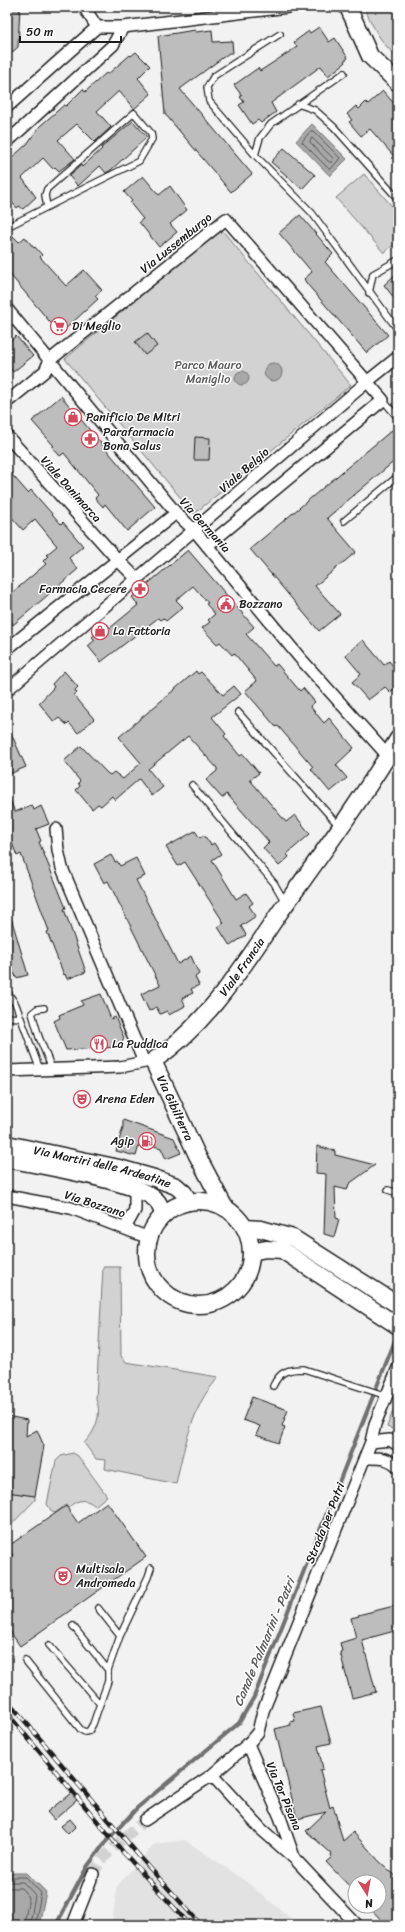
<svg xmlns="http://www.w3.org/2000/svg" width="405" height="1932" viewBox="0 0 405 1932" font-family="Sriracha,sans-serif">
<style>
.built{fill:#e2e2e2}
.green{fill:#d2d2d2;stroke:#777}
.water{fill:#a8a8a8;stroke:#707070}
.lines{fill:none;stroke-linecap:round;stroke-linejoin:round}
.shore{stroke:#545454;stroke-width:1}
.stream{stroke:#707070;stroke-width:4}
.building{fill:#bdbdbd;stroke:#1c1c1c}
.street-tunnel{stroke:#d2d2d2;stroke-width:11;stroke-dasharray:11 5.5;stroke-linecap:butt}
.lane-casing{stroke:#1c1c1c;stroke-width:8}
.street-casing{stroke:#1c1c1c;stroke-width:14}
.secondary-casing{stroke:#1c1c1c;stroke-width:19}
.lane{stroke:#fff;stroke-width:5.5}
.street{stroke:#fff;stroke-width:11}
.secondary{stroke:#fff;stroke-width:16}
.rail-casing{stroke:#1c1c1c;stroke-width:4.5}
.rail{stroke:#fff;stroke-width:3;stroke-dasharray:9;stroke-linecap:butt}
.labels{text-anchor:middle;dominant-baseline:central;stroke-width:3;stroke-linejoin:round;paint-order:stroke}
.street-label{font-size:12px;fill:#1c1c1c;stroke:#fff}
.poi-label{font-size:12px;fill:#1c1c1c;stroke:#fff;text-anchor:start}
.park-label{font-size:12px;fill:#5c5c5c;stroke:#fff}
.water-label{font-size:13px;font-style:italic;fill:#5b5b5b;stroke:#fff}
</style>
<rect width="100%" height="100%" fill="#f2f2f2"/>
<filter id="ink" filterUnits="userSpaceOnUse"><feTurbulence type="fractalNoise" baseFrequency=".025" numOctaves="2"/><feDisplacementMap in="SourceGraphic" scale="8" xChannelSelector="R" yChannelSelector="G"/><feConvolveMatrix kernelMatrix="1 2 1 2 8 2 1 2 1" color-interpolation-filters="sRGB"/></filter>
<g filter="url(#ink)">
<!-- built -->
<path class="built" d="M185 1840 243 1879 299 1925H113L112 1922 117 1886 155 1844Z"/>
<!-- green -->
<path class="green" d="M364 7H398V58C380 42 374 29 364 7Z
M364 174 398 213V241L384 253 336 198Z
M221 229 351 385 194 514 65 359Z
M103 1267H120L121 1356 126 1362 218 1377C213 1385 206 1392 202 1400 189 1426 182 1455 176 1484L105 1469 106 1460 96 1459 84 1443C94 1434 103 1414 96 1400Z
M398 1397V1431L387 1427Z
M73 1453 78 1456 107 1496 95 1506C86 1498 77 1499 68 1508L66 1505 55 1513 52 1512 47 1504 56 1461 61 1456Z
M7 1492 35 1496V1500L7 1529Z"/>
<!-- water -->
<path class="water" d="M312 124 347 159 330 176 296 141Z
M264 372a9 9 0 1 1 18 0a9 9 0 1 1-18 0Z
M235 378a7 7 0 1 1 14 0a7 7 0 1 1-14 0Z
M7 1873H27L46 1892 39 1925H7Z"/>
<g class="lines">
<!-- shore -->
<path class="shore" d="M311 131H313L340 158 331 169H329L302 142Z
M312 138 333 158 332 162H329L310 142Z
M7 1877H26L41 1893 35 1925
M7 1882H23L35 1895 30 1925
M7 1888H21L29 1897 24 1925"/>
<!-- stream -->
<path class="stream" d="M56 1925 87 1867 104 1844 137 1808 239 1723 254 1697 398 1333"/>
</g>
<!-- building -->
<path class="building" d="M7 7H20L18 47 7 57Z
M319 27 329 42 335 38 348 58 344 61 345 63 328 76 321 66 271 103 276 112 261 123 258 120 252 124 239 105 244 102 240 97 242 96 234 85 258 68 260 71 297 47 294 42 309 31 310 33Z
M195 30 196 32 212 30 213 42 232 41 233 53H229L180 89 252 174 231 192 165 114 158 36Z
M136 52 150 66 138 78 151 94 134 109 119 91 97 111 111 127 95 142 77 124 58 140 75 159 59 171 55 167 53 169 43 158 22 178 36 197 23 209 19 206 17 208 7 197V162L27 144 40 126 64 105 66 106 83 89 85 92 106 73 108 74 130 55 131 56Z
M383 91 398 108V161L370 129 361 136 349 122 352 120 347 114 356 106 359 109 366 102 368 104Z
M133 121 147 137 111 170 106 173 100 166 78 186 69 176 81 165 82 167 102 149 101 148Z
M284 148 315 175 302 189 271 162Z
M143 176 159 195 170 186 187 210 170 224 177 232 159 247 139 222 143 219 130 203 132 201 124 192Z
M300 215 333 254 325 262 388 335 367 353 307 284 304 279 312 272 279 233Z
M13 236 19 242 25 237 34 248 35 247 42 255 40 257 66 286 84 270 102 290 95 296 98 299 60 334 7 271V241Z
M398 272V303L384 285Z
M147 333 157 346 145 355 135 342Z
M16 336 33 356 13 372 7 364V344Z
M61 396 155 507 127 531 105 504 103 507 95 498 98 495 64 453 60 456 52 447 54 446 32 421Z
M398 425V458L327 518 356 552 315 586 340 614 319 631 250 549Z
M195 437 210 438 209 460H194Z
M7 469 28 493 31 490 61 524 63 522 83 546 69 558 78 569 13 625 12 622 7 626V597L46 564 43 561 48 556 46 555 57 546 35 519 23 530 7 512Z
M188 550 254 627 246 634 274 666 277 664 300 691 303 688 315 702 310 706 324 723 329 718 354 748 336 765 347 778 330 792 311 769 313 767 278 726 276 727 245 691 257 681 234 653 232 655 220 642 217 644 202 628 210 622 208 620 215 614 206 604 208 603 193 586 176 600 183 607 166 621 163 618 160 620 158 618 101 662 88 646 95 640 92 637 107 624 110 628 138 605 132 597Z
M363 640 384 665 389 661 398 672V686L390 692 385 687 368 700 352 682 361 674 345 655Z
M64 671 78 687 75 690 77 693 74 695 94 719 78 733 69 723 67 725 59 718 54 722 39 703 54 687 52 684Z
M196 671 198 674 201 672 223 695 234 686 241 694 212 717 226 734 224 736 240 756 243 754 259 773 250 780 286 822 295 815 310 834 287 854 289 857 279 866 263 848 269 842 227 794 222 798 206 780 217 771V768L188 736 148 769 163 787 152 796 139 779 115 800 112 796 101 806 98 804 92 809 76 790 80 786 78 783 80 781 64 761 81 746 107 773 110 775 114 772 123 779 141 763 119 737Z
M7 724 26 767 7 775Z
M7 793 15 812 32 805 34 810 41 806 49 824 36 829 41 841 39 842 66 908 64 909 86 972 67 979 65 974 64 975 47 932 49 931 21 854 17 856 7 830Z
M195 831 200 838 204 835 211 845 214 843 221 854 212 860 236 899 246 893 253 903 249 906 256 916 241 926 246 935 230 946 218 927 224 923 185 862 178 866 166 847Z
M111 855 115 862 117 861 120 866 136 858 145 876 136 880 178 964 191 956 199 974 195 977 199 985 191 989 193 993 182 998 185 1006 169 1015 167 1011 160 1014 156 1007 149 1011 141 994 160 985 108 881 104 883 94 864Z
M7 914H10L28 975 16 978 15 974 7 973Z
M101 994 111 1019 115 1017 124 1038 118 1047 66 1050 54 1021 60 1018 59 1015 83 1005 81 1001Z
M123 1120 174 1138 181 1153 166 1159 161 1148 140 1142 136 1156 116 1151 123 1127Z
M317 1146 335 1151V1155L375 1165 349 1184 347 1190 335 1187 336 1218 339 1219 334 1237 324 1234 326 1174 316 1173Z
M252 1397 288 1410 282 1426 285 1427 279 1443 256 1435 260 1426 243 1420Z
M7 1416 27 1420 26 1436 37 1430 44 1446 35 1496 7 1492Z
M107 1502 146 1557 20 1646 7 1627V1559L13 1555 7 1547 66 1506 78 1523Z
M398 1605V1630L362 1640 376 1692 352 1698 340 1652 342 1651 340 1643 356 1638 351 1618 359 1616 358 1615Z
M321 1707 331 1743 318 1746 323 1769 320 1770 330 1808 333 1805 343 1841 353 1832 379 1861 398 1878V1925H386L368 1906H379V1882H355V1892L326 1862 332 1857 331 1855 332 1854 306 1831 326 1812 297 1819 275 1729 291 1725 290 1722 295 1721 293 1713Z
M71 1793 77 1800 54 1820 47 1812Z
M70 1819 76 1826 68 1834 61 1826Z"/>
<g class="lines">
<!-- street-tunnel -->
<path class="street-tunnel" d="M93 1874C105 1851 126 1837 145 1820"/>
<!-- lane casing -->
<g class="lane-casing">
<path id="lane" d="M280 34 214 76 207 87 209 101 255 155 312 213 398 330
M298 104 315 110 334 127 398 199
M255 155 260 138 271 124 344 73
M7 227 139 161 152 139 151 133 134 113 47 189 45 195 47 207
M369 293 373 274 398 260
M383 400 398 418
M344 521 398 476
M238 712 339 826
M192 785 274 883 285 902
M7 991 16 1005 40 1070
M44 1008 37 1009 32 1013 39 1037 52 1069
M7 1017 21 1018
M388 1190 398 1193
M273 1386C280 1371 288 1369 304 1369L387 1396
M98 1608 120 1636
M73 1626 108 1670
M49 1645 100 1704
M25 1660 81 1730 85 1732 89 1731 93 1724 108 1681V1670L120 1636 148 1577 151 1568"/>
</g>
<!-- street casing -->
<g class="street-casing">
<path id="street" d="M84 7 97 27
M7 107 97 27H123L288 7
M7 142 113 45 123 27
M7 309 176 513 195 531 300 658 388 756
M7 402 45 371 50 360 226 219 383 400 207 546
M7 436 117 559 136 578
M7 649 176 513
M7 690 368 381 398 357
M56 829 58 850 62 868 144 1062
M7 1071 120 1067 150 1061
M7 1196 71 1208 149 1238
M125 1228 135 1210V1188
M371 1442 390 1440 398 1445
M365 1458C378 1458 389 1457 398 1467
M248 1744 280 1817 294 1857
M212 1775 261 1829 294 1858 357 1925
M145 1820 212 1775 248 1744 258 1732 263 1711 371 1442 375 1424 398 1368
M73 1925 93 1874"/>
</g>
<!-- secondary casing -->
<g class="secondary-casing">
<g id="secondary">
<path d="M348 7 370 56 398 83"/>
<path id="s1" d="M7 1144 119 1168 154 1178 176 1186 184 1193 189 1202"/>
<path d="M7 1159C37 1165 139 1181 157 1201 160 1205 162 1211 164 1215"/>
<circle cx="199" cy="1253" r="52"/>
<path id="s2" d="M225 1208 197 1155 153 1061C208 1024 243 966 280 912 321 855 362 799 398 739"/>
<path d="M245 1228 261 1229 293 1238 398 1305"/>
<path d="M251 1252 266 1249 282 1250 398 1326"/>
</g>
</g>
<!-- lane -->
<use href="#lane" class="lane"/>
<!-- street -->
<use href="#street" class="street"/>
<!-- secondary -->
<use href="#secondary" class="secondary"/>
<!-- rail casing -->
<g class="rail-casing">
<path id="rail" d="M7 1700 140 1857 201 1925
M7 1713 123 1852 190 1925"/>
</g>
<!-- rail -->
<use href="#rail" class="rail"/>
</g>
</g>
<!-- icons -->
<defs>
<g id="supermarket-ring" transform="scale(0.9)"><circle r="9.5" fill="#fff" stroke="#d1495b" stroke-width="1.5"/><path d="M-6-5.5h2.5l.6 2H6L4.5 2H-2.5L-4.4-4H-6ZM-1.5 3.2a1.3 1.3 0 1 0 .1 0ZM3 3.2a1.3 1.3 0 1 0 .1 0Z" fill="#d1495b"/></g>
<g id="shop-ring" transform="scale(0.9)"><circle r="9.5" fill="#fff" stroke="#d1495b" stroke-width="1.5"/><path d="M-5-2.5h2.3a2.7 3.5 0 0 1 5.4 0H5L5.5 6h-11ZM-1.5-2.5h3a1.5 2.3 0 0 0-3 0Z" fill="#d1495b"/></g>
<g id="pharmacy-ring" transform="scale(0.9)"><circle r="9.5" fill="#fff" stroke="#d1495b" stroke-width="1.5"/><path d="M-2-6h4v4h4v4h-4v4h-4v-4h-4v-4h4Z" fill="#d1495b"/></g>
<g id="civic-ring" transform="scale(0.9)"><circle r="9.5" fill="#fff" stroke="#d1495b" stroke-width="1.5"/><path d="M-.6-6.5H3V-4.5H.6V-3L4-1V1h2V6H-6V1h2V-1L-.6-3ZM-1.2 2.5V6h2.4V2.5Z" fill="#d1495b"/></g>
<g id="restaurant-ring" transform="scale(0.9)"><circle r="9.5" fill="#fff" stroke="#d1495b" stroke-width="1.5"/><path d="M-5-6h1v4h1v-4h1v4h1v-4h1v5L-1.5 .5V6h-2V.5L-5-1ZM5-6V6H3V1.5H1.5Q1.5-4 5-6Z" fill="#d1495b"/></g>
<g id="theatre-ring" transform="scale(0.9)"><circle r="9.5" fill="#fff" stroke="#d1495b" stroke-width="1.5"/><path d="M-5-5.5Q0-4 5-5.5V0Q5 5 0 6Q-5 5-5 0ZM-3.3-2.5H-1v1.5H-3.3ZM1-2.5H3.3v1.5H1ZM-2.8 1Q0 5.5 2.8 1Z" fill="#d1495b"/></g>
<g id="fuel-ring" transform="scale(0.9)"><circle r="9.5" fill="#fff" stroke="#d1495b" stroke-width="1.5"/><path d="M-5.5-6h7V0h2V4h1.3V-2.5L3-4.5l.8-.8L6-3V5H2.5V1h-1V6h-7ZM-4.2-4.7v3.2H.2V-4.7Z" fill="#d1495b"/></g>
</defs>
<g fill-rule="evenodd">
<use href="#supermarket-ring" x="59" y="326"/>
<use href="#shop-ring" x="73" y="417"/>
<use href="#pharmacy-ring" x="90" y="439"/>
<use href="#pharmacy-ring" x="140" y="589"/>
<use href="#civic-ring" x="226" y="604"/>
<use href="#shop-ring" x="100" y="631"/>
<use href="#restaurant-ring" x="99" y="1044"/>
<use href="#theatre-ring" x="82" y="1099"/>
<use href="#fuel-ring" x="147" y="1141"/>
<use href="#theatre-ring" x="63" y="1576"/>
</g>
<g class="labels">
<!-- street labels -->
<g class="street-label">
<text transform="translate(176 243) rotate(-39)">Via Lussemburgo</text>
<text transform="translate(244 470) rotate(-41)">Viale Belgio</text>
<text transform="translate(71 489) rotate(48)">Viale Danimarca</text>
<text transform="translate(205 525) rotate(48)">Via Germania</text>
<text stroke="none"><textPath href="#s2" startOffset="294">Viale Francia</textPath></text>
<text transform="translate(175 1108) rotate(65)">Via Gibilterra</text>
<text stroke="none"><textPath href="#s1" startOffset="98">Via Martiri delle Ardeatine</textPath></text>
<text transform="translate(95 1204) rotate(18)">Via Bozzano</text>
<text transform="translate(325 1523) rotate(-68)">Strada per Patri</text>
<text transform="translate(284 1796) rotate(67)">Via Tor Pisana</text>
</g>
<!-- poi labels -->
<g class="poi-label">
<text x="72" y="326">Di Meglio</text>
<text x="86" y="417">Panificio De Mitri</text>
<text x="103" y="432">Parafarmacia<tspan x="103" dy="14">Bona Salus</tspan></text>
<text x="127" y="589" text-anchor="end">Farmacia Cecere</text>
<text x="239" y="604">Bozzano</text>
<text x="113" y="631">La Fattoria</text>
<text x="112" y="1044">La Puddica</text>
<text x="95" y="1099">Arena Eden</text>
<text x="134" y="1141" text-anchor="end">Agip</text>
<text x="76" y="1569">Multisala<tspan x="76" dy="14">Andromeda</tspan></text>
</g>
<!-- park labels -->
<g class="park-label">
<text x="208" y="365">Parco Mauro<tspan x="208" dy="14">Maniglio</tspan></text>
</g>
<!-- water labels -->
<g class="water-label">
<text transform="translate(264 1642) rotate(-67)">Canale Palmarini - Patri</text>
</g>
</g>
<!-- margin -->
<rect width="405" height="1932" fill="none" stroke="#fff" stroke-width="24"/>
<rect x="12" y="12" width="381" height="1908" fill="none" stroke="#1c1c1c" stroke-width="1.5" filter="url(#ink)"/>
<!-- north arrow -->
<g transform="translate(367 1894) rotate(169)"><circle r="19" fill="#ffffff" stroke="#a4a4a4"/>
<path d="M0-3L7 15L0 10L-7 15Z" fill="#d1495b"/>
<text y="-6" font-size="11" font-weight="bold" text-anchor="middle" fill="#1c1c1c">N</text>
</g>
<!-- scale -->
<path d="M20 36v6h101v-6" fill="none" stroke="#1c1c1c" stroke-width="2"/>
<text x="26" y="36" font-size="12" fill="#1c1c1c" stroke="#ffffff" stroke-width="3" paint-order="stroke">50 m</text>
</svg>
